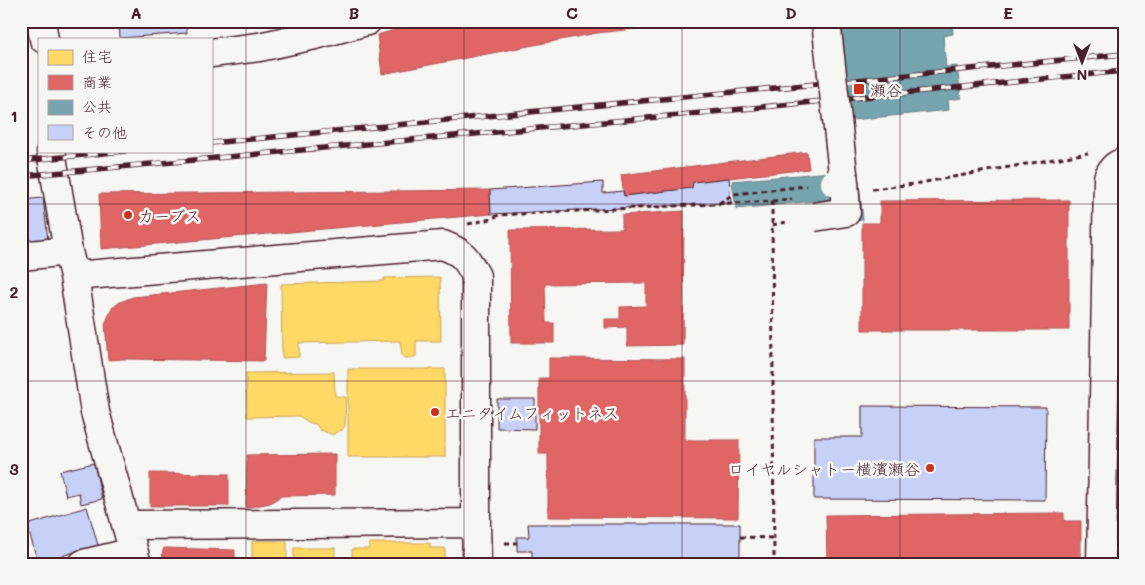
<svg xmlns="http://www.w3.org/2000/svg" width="1145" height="585" viewBox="0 0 1145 585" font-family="Mali,'Klee One',sans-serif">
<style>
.built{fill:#e8ebf4}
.homes{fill:#ffd966;stroke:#c9a154}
.shops{fill:#e06666;stroke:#b35154}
.public{fill:#76a5af;stroke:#697d87}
.building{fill:#c7d1f8;stroke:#4a1f2b}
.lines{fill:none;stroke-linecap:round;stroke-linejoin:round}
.minor-casing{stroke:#4a1f2b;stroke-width:31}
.path{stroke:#4a1f2b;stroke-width:3;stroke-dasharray:5 4;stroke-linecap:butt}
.minor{stroke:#f6f6f2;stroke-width:28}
.rail-casing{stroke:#4a1f2b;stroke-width:5.5}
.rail{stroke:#f6f6f2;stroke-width:4;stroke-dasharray:11;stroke-linecap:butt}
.minor-bridge-casing{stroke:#4a1f2b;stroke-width:31;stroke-linecap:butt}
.minor-bridge{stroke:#f6f6f2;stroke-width:28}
.grid{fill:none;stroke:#4a1f2b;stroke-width:1;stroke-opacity:0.55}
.poi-dot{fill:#c8321e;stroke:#f6f6f2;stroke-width:2}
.labels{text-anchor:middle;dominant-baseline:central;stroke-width:5;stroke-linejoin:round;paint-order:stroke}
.poi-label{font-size:16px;fill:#4a1f2b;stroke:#f6f6f2;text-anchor:start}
.neatline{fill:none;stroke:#4a1f2b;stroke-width:2}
.grid-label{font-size:16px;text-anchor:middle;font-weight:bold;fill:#4a1f2b}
</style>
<rect width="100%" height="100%" fill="#f6f6f2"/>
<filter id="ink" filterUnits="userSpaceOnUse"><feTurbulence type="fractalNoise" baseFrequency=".02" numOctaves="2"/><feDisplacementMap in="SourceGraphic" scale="10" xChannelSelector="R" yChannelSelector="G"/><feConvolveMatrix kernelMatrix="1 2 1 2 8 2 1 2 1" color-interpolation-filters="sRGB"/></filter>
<g filter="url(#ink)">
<!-- built -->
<path class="built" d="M1124 193V564H1116L1123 360Z"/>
<!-- homes -->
<path class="homes" d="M440 277 441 341H416V356L411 358H405L402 356 400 341 299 343V357L282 358 281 284 384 281V278Z
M348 369H445V457H348Z
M334 372 335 396 346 397 345 426 342 430 334 433V435L320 430 316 424 310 423 299 416 247 417 246 373Z
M252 541H287V564H252Z
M369 543H430V548H445V564H352V549H369Z
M294 548H335V564H294Z"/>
<!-- shops -->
<path class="shops" d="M425 21H642L643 28 597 33 382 74 377 35Z
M807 152 809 169 693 182 692 188 624 196 621 175Z
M490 190 491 214 101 249 99 194Z
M1069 200V330H862V223H880V201Z
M684 211 683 345 627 346V327L605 328V319H620V307L646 306V283L545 284 546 323H554V343H511L510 230 622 229V215Z
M267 283 264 361 123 359 108 360 105 324 112 308 120 302 133 297Z
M549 358 685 359V440H739L738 518 548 517V454H539V378H549Z
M335 454V495L281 496 270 503 246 508 247 455Z
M150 473 229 474V506H150Z
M1064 513V521H1081V564H827L826 515Z
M164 548 235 550V564H165L162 554Z"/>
<!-- public -->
<path class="public" d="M815 21H952L953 34 943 36 946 67 957 66 961 98 948 100 949 110 852 120 863 220 815 225 835 206 834 199 736 209 732 181 831 172Z"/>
<!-- building -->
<path class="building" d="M21 21H23L26 47H21Z
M119 21H186L187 33 120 38Z
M282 21H312L283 29Z
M729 178 731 203 491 214 490 190 603 182V193L623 191 624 196 692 188 693 182Z
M43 198 48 240 21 244V200Z
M497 399H535V429L497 428Z
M862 406 1046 407 1045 500 814 499V437H862Z
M94 463 102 499 81 504 79 493 66 496 60 471Z
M87 507 98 545 38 563 27 525Z
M528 524H740V564H532V551H517V537H529Z"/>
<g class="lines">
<!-- minor casing -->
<g class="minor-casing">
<path id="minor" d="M41 21 44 39
M211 53 259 47 315 35 367 21
M51 151 68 251 74 276 95 412 137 564
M21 256 68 251
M74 276 443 245C463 253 466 257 476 276V523L477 564
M127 525 476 523
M83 564 133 552
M1101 564 1108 178C1111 170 1115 164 1124 163"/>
</g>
<!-- path -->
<path class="path" d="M872 189 914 184 1088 153
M772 201 774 564
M719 203 734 194 807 186
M468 224 491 219 499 215 772 201 792 199
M772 225 787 222
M740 537 774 538
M505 543H517"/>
<!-- minor -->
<use href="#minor" class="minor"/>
<!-- rail casing -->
<g class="rail-casing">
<path id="rail" d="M211 143 1124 54
M21 161 125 151
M21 176 712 112 1124 71"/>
</g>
<!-- rail -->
<use href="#rail" class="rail"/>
<!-- minor-bridge casing -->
<g class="minor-bridge-casing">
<path id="minor-bridge" d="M826 21 844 182 835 183
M814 217 846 212 844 182"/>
</g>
<!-- minor-bridge -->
<use href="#minor-bridge" class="minor-bridge"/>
</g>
</g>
<!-- grid -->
<path class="grid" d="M246 21V564M464 21V564M682 21V564M900 21V564M21 204H1124M21 381H1124"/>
<!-- markers -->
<g class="poi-dot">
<rect x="853" y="83" width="12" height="12" rx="2.5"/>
<circle cx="128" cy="215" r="5"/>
<circle cx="435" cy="412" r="5"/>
<circle cx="930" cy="468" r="5"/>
</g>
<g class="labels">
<!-- poi labels -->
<g class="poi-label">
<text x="870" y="89">瀬谷</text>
<text x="138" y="215">カーブス</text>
<text x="445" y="412">エニタイムフィットネス</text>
<text x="920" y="468" text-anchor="end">ロイヤルシャトー横濱瀬谷</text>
</g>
</g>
<!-- margin -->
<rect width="1145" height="585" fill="none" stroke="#f6f6f2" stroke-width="55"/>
<!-- legend -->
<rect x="38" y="38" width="175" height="115" fill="#f6f6f2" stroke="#b1a0a2"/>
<rect x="48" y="50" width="25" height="15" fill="#ffd966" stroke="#b1a0a2"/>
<text x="82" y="62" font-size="15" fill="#4a1f2b">住宅</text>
<rect x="48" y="75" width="25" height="15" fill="#e06666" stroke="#b1a0a2"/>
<text x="82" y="88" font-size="15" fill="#4a1f2b">商業</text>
<rect x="48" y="100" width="25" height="15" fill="#76a5af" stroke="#b1a0a2"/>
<text x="82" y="112" font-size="15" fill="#4a1f2b">公共</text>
<rect x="48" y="125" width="25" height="15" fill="#c7d1f8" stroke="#b1a0a2"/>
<text x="82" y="138" font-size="15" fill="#4a1f2b">その他</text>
<!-- north arrow -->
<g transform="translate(1082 62) rotate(180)" stroke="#f6f6f2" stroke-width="4" paint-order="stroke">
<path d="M0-4L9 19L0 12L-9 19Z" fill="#4a1f2b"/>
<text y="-8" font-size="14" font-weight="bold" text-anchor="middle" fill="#4a1f2b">N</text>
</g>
<rect x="28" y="28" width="1090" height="530" class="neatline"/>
<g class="grid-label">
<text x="136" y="19">A</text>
<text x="354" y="19">B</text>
<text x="572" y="19">C</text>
<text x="791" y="19">D</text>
<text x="1008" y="19">E</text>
<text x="14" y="122">1</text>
<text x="14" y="298">2</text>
<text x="14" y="475">3</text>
</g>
</svg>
